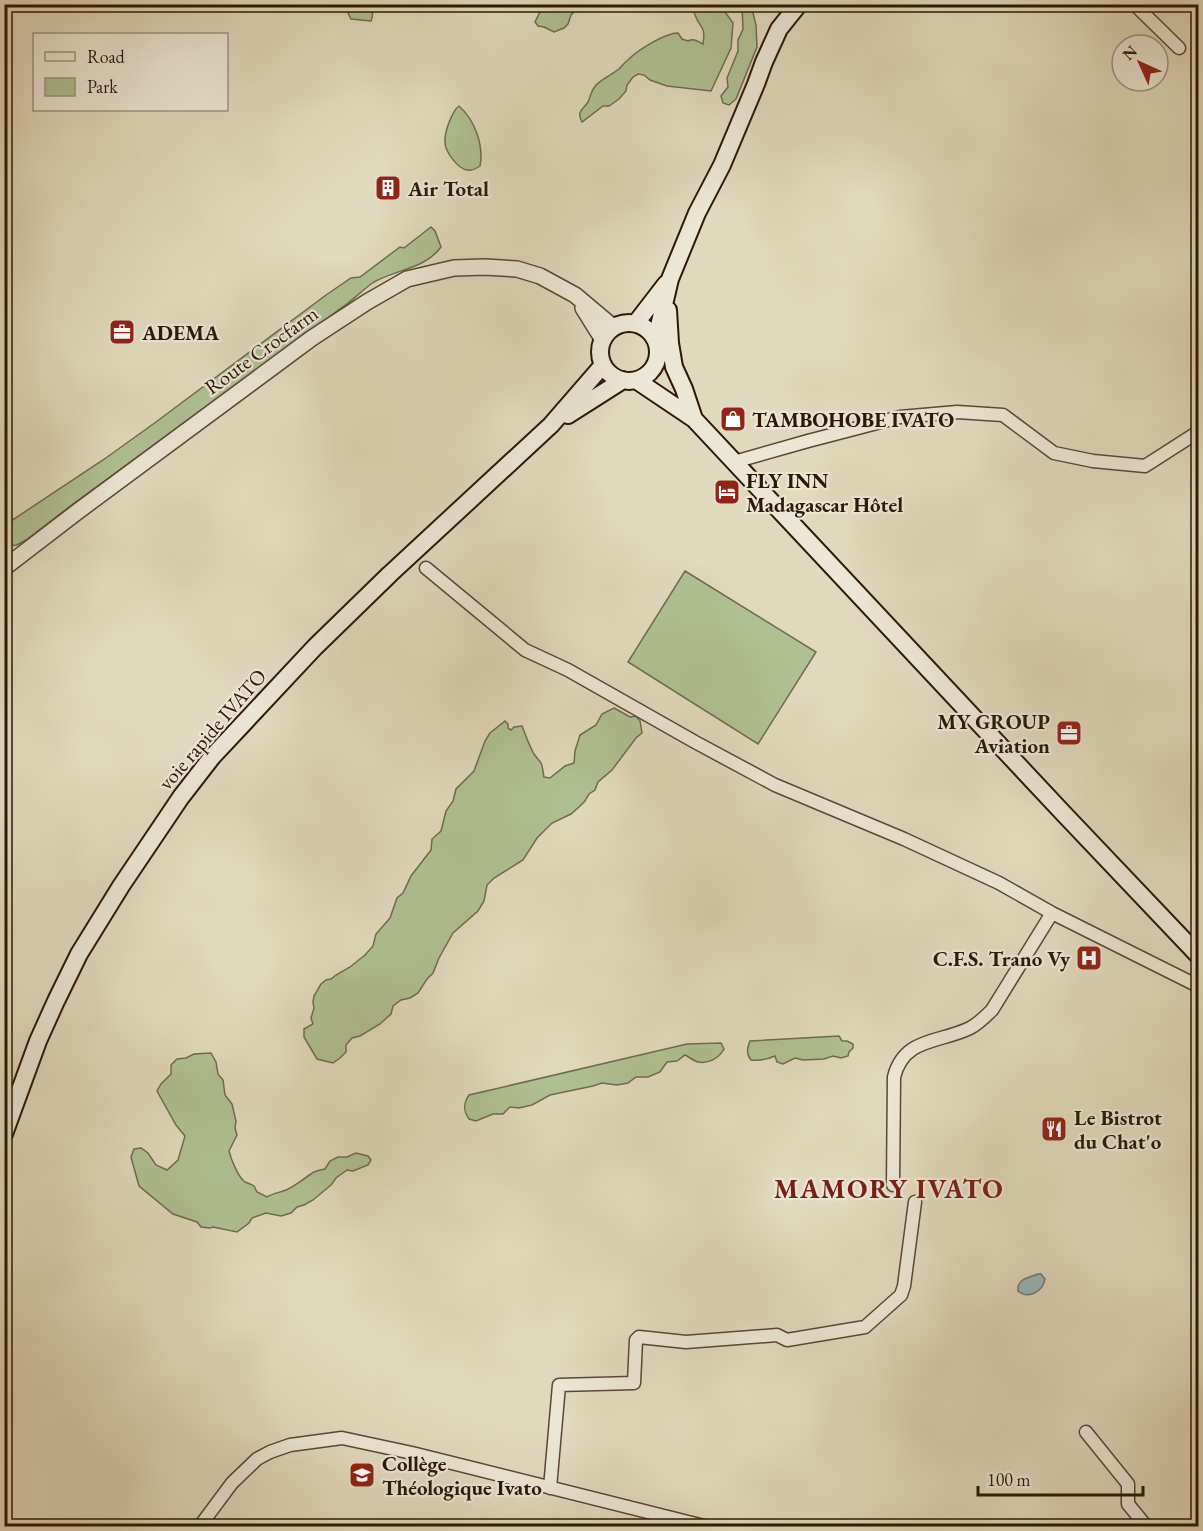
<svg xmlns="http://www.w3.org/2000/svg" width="1203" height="1531" viewBox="0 0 1203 1531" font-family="'EB Garamond',serif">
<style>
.green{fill:#b0c093;stroke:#6e6c4c;stroke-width:1.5}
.water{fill:#98b8bb;stroke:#6d7872;stroke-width:1.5}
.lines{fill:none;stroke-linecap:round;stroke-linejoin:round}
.minor-casing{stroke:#594833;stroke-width:15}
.tertiary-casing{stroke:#594833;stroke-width:18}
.secondary-casing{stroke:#2c1805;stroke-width:20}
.minor{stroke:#ece6d4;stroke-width:12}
.tertiary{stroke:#ece6d4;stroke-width:15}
.secondary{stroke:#ece6d4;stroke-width:16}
.labels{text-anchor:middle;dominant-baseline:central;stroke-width:4.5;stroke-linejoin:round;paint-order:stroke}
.poi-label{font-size:21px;font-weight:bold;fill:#2c1805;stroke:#ece6d4;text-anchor:start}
.street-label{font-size:21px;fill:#2c1805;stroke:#ece6d4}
.district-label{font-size:27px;font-weight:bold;letter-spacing:1.5px;fill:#7a1f14;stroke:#ece6d4}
</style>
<rect width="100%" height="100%" fill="#e1d9bd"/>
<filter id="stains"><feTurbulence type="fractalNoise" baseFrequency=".00333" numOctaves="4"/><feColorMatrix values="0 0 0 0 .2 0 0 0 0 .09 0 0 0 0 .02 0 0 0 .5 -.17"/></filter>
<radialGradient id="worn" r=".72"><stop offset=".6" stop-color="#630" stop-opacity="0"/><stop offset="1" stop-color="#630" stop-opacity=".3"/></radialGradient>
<!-- green -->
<path class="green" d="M344 5H375C371 10 374 15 371 21L351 19Z
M546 5V4L589 5 576 10 571 15 568 24 564 28 554 32 544 27 538 26 535 22 541 10Z
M694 5H720L733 23 731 48 711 91 667 86 650 80 644 75 638 74 633 77 627 85 626 91 619 99 609 106H603L582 122C576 111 583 110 588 102 591 96 590 92 596 85 602 79 611 75 619 69 622 66 625 62 629 59 638 50 665 33 678 33L682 39 688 41C694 38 697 41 703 44 706 25 700 29 695 15 694 14 694 6 694 5Z
M742 5H751L756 25 757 47 736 99 729 105 723 103 721 96 728 87 727 78 738 51V40L743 29Z
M459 106C475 120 484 146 480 166 477 168 474 170 471 170 459 172 444 151 445 140 445 131 452 111 459 106Z
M431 227 435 231 441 247C425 269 397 269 374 282 365 288 356 297 348 303L73 504 26 540 17 545 9 546 5 545V525L103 460 156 422 326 295 351 278 360 277 400 247 404 248Z
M685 571 816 652 758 744 628 662Z
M614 708 630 717 636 716 640 721 642 733 636 738 612 770 598 782 595 790 589 794 585 801 579 807 571 814 552 823 537 838 523 860 494 878 487 885 484 901 478 911 453 933 439 958 433 973 427 979 418 993 410 998 401 1000 393 1006 391 1014 380 1024 360 1036 352 1038 346 1045V1052L340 1058 333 1063 317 1059 304 1037V1029L313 1024 311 1018 314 1008 313 1002 314 996 321 984 326 980 331 979 336 975 350 967 365 955 373 946 376 934 390 918 397 898 403 893 411 876 431 850 432 839 441 831 446 811 453 801 456 789 474 771 485 741 490 733 505 721 508 724V728L511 730 514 727 522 726C526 736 529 745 534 754 536 757 539 760 541 763 543 767 543 773 544 777L550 778 565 766 574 763 575 751 580 735 596 725 602 714Z
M839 1036 842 1041H847L853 1044V1048L849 1052 848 1056 841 1058 833 1056 824 1059 803 1060 795 1058 783 1064 777 1062 775 1056C766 1060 760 1061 751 1060 746 1053 747 1049 750 1041Z
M721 1043 724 1049C719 1058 709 1064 698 1062 694 1061 689 1057 685 1055L677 1061 667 1062 660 1072 648 1077H636L628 1083 617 1085 602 1083 593 1086 550 1095 532 1105 519 1108 510 1107 503 1114H493L476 1121 469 1119C463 1111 463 1104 469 1095L687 1044Z
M211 1053 216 1062 218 1074 223 1080 225 1095 232 1104 236 1121 235 1128 237 1135 229 1151C231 1159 238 1177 245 1182 248 1183 251 1184 254 1186L257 1192 267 1197C273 1193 279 1193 286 1190 295 1186 303 1179 311 1174 314 1171 321 1170 325 1169L330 1161 338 1157H347L356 1153 368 1156 371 1160 368 1165 353 1171 347 1170 336 1178 331 1185 313 1200 304 1205 297 1207 291 1213 281 1216 266 1213 252 1218 249 1223 237 1232 213 1227 210 1228 201 1227 197 1222 173 1214 139 1186 131 1157 134 1149 141 1148 148 1153 156 1165 167 1170 178 1160 185 1136 176 1125 157 1091 161 1084 171 1074V1065L177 1059 186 1058 194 1054Z"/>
<!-- water -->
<path class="water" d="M1038 1274H1041L1045 1279C1043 1291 1029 1300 1018 1291 1017 1278 1029 1278 1038 1274Z"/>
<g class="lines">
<!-- minor casing -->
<g class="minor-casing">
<path id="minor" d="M1134 4 1179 48
M734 462 808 441 900 417 957 412 1003 415 1054 453 1093 461 1145 466 1198 432
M426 568 525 650 568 670 695 742 775 785 904 839 999 883 1052 913 1198 986
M893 1185 894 1077C904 1037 940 1043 970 1028 978 1024 985 1017 992 1010L1052 913
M1086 1432 1128 1484V1504L1146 1526
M550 1488 559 1385 634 1383 636 1340 639 1337 686 1342 777 1335 787 1340 865 1327 901 1295 904 1286 915 1202
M200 1526 232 1483 257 1459 270 1452 290 1445 342 1438 412 1453 704 1526"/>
</g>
<!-- tertiary casing -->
<g class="tertiary-casing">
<path id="tertiary" d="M583 308 603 340
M4 568 77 512 312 338 367 302 407 279 454 268 485 267 517 269 540 276 575 295 613 327"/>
</g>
<!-- secondary casing -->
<g class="secondary-casing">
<path id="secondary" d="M668 310 670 343 674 367 684 389 694 419
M636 323 666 284
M600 352a29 29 0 1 1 58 0a29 29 0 1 1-58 0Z
M656 339 670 279 697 213 722 165 756 84 764 62 779 29 799 4
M636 380 694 419 1064 814 1198 955
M568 415 623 380
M4 1134 38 1041 56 1001 79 954 121 886 181 797 212 757 315 647 390 574 551 425 603 365"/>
</g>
<!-- minor -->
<use href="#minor" class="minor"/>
<!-- tertiary -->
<use href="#tertiary" class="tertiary"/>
<!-- secondary -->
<use href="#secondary" class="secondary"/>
</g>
<!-- icons -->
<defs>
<g id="building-square" transform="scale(1.35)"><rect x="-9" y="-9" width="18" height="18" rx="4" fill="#8f2418" stroke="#ece6d4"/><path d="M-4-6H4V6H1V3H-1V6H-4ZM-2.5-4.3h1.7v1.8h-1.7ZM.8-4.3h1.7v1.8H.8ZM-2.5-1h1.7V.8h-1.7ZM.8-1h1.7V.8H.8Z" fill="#fff"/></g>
<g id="office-square" transform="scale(1.35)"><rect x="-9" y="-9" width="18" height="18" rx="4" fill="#8f2418" stroke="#ece6d4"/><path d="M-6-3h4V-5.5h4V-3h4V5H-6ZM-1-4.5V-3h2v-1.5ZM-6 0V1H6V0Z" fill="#fff"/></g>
<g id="shop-square" transform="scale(1.35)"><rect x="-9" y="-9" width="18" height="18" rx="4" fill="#8f2418" stroke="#ece6d4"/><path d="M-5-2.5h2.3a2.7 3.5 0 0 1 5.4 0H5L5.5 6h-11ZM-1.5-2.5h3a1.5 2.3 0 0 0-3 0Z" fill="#fff"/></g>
<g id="hotel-square" transform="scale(1.35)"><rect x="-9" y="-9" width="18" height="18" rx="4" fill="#8f2418" stroke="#ece6d4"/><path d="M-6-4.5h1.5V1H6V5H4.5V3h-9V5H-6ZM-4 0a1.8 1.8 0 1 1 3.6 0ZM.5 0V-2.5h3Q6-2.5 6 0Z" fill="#fff"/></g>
<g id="hospital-square" transform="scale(1.35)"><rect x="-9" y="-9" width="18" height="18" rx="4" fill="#8f2418" stroke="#ece6d4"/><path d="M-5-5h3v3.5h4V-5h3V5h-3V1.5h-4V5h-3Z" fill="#fff"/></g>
<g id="restaurant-square" transform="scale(1.35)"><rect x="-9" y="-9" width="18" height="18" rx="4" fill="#8f2418" stroke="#ece6d4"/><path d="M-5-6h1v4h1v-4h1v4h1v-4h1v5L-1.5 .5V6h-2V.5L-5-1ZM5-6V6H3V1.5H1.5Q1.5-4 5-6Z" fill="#fff"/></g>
<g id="school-square" transform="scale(1.35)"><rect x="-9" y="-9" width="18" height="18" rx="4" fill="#8f2418" stroke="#ece6d4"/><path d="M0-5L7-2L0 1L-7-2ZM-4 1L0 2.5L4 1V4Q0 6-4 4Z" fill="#fff"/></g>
</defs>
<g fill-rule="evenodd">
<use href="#building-square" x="388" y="188"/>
<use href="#office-square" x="122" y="332"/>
<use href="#shop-square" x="733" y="419"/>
<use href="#hotel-square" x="727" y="492"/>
<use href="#office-square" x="1069" y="733"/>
<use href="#hospital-square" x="1089" y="958"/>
<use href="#restaurant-square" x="1054" y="1129"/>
<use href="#school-square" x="362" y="1475"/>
</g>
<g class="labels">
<!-- poi labels -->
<g class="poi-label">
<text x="408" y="188">Air Total</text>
<text x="142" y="332">ADEMA</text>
<text x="752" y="419">TAMBOHOBE IVATO</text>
<text x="746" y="480">FLY INN<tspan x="746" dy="24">Madagascar Hôtel</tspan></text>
<text x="1050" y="721" text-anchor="end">MY GROUP<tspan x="1050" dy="24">Aviation</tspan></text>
<text x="1070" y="958" text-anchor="end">C.F.S. Trano Vy</text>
<text x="1074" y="1117">Le Bistrot<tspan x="1074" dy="24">du Chat'o</tspan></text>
<text x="382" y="1463">Collège<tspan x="382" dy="24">Théologique Ivato</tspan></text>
</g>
<!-- street labels -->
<g class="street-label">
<text transform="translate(261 350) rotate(-36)">Route Crocfarm</text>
<text transform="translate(212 729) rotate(-49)">voie rapide IVATO</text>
</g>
<!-- district labels -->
<g class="district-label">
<text x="889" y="1188">MAMORY IVATO</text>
</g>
</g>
<!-- margin -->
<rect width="1203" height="1531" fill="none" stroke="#e1d9bd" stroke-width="24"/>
<rect x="6" y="6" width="1191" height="1519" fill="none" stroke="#2c1805" stroke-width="3"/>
<rect x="12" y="12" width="1179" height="1507" fill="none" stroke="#2c1805" stroke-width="1.5"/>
<!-- legend -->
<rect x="33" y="33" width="195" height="78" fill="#ece6d4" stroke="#9f9481" stroke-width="1.5"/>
<rect x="45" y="52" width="30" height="9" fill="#ece6d4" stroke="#9f9481" stroke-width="1.5"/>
<text x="87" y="63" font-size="18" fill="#2c1805">Road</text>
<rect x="45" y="78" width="30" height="18" fill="#b0c093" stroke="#9f9481" stroke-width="1.5"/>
<text x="87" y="93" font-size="18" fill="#2c1805">Park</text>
<!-- north arrow -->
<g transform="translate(1140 63) rotate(315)"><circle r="28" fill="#ece6d4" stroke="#9f9481" stroke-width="1.5"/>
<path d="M0-4.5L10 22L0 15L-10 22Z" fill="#8f2418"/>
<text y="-9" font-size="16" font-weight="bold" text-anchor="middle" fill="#2c1805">N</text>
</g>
<!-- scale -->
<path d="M978 1486v9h165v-9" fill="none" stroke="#2c1805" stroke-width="3"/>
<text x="987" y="1486" font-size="18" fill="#2c1805" stroke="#ece6d4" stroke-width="4.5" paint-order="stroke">100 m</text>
<rect width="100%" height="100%" filter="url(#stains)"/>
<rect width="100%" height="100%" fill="url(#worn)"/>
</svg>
